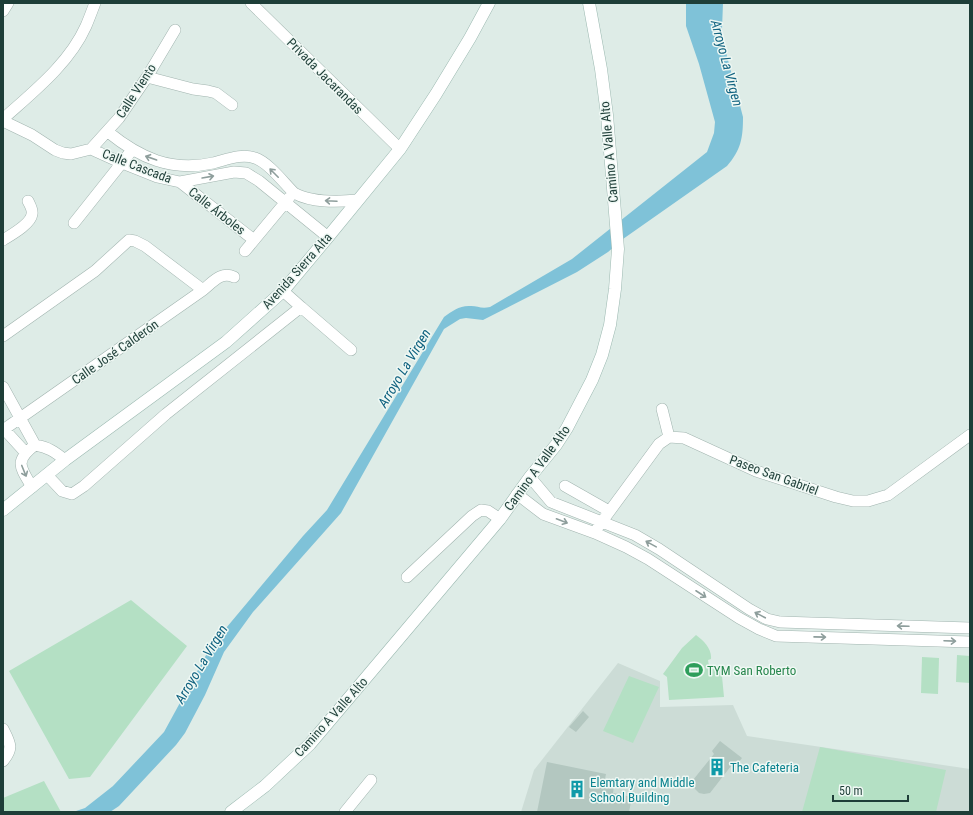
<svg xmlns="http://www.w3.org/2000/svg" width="973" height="815" viewBox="0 0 973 815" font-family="'Roboto Condensed',sans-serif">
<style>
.built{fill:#ccdcd6}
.green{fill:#b4e0c4}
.water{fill:#7fc2d8}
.building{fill:#b3c7c0}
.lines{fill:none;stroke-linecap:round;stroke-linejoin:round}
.street-casing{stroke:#a1b4af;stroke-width:12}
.secondary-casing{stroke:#9cb9b1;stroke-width:13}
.street{stroke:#fff;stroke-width:11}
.secondary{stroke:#fff;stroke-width:12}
.oneway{stroke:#8e9e9c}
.labels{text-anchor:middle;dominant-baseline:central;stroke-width:3;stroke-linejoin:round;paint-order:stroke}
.street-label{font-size:13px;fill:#1e3e38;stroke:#eff8f4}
.leisure-label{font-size:13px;fill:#27864d;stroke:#eff8f4;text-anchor:start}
.culture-label{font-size:13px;fill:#0d838f;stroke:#eff8f4;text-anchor:start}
.water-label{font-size:14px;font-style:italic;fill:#116380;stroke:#eff8f4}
</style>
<rect width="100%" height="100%" fill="#deece7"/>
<!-- built -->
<path class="built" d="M618 663 660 681V707L733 705 747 736 970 769V812H521L534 770Z"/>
<!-- green -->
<path class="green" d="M131 600 187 646 90 777 69 779 9 671Z
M696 635C704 641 712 649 711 659L708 660 709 666H721L724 697 669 700 667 677 663 674 682 648Z
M957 655 970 656V683L956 682Z
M922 657 939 658 938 694 921 693Z
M629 676 659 687 633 743 603 731Z
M820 747 946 770 936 812H802Z
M44 781 61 812H3V798Z"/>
<!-- water -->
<path class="water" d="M686 3H723L722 29 723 41 743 117C743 138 741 150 727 166L623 239 608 252 577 272 483 320 466 318 460 319 444 329 341 513 253 612 224 652 205 695 185 733 176 745 119 806 110 812H73L85 808 113 786 164 732 211 646 303 536 327 510 444 317C452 311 460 305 471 306 478 306 481 309 490 307L572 259 707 152 714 133 715 122 699 64 686 26Z"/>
<!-- building -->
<path class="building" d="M583 711 589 717 576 732 569 727Z
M720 741 742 758 734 768 731 766 710 793 704 794 699 793 695 789 693 780 714 754 712 751Z
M547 762 606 774 604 784 614 786 613 793 632 797 629 812H537Z"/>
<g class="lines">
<!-- street casing -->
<g class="street-casing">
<path id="street" d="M251 3 400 149
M3 11 8 3
M147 77 193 89 208 91 216 93 232 105
M3 119C33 92 69 64 86 26 89 19 92 11 95 3
M3 121 32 135 55 150 63 153 71 154 91 149 122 163 157 177 180 182 234 172 246 173 259 181 328 237
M108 132C140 158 171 172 213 163 226 160 241 153 255 158 269 163 283 182 294 193 312 203 337 202 358 200
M91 149 119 118 147 77 175 30
M180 182 254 240
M74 223 132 150
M3 240C11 235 31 224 32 214 33 210 30 205 28 201
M245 251 289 198
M301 307 351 350
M3 336 95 271 129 240 135 241 145 246 203 290
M3 387 35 445
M662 409 669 437
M3 428 25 452
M3 430 203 290C213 282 221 271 234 277
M47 475 62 491 72 494 84 486 166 414 301 307 283 291
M530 477 551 502 635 535 659 549 749 609 767 619 780 622 970 628
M565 486 609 511
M32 487C20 467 14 461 35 445 48 447 55 452 65 460
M517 494 543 514 595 533 626 547 648 559 739 618 759 629 776 636 970 642
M598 527 659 444 669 437 684 438 756 471 836 497 853 501H868L888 495 970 435
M407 577 472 516 481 510 488 511 500 519
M3 729C10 743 14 748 3 761
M345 812 371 780"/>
</g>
<!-- secondary casing -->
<g class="secondary-casing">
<path id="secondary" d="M3 510 65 460 226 342 283 291 328 237 400 149 436 94 470 38 489 3
M231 812 265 786 310 744 500 519 530 477 556 445 567 428 592 380 602 355 610 325 615 289 618 249 607 115 601 69 589 3"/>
</g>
<!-- street -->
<use href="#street" class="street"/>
<!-- secondary -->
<use href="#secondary" class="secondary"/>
</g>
<!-- one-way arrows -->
<defs><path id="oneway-shaft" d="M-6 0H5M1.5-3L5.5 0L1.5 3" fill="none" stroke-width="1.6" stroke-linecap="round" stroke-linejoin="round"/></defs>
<g class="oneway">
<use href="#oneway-shaft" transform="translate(151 158) rotate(-161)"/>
<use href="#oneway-shaft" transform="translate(274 173) rotate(-135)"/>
<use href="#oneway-shaft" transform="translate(208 177) rotate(-10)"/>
<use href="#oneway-shaft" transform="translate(331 201) rotate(-177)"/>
<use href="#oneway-shaft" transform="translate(24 471) rotate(68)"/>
<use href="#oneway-shaft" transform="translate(562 521) rotate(21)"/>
<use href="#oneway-shaft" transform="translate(651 544) rotate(-151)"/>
<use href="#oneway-shaft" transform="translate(701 594) rotate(33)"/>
<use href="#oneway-shaft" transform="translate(760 615) rotate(-152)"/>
<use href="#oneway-shaft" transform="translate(903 626) rotate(-178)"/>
<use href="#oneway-shaft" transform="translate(820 637) rotate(1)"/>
<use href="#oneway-shaft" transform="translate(950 641) rotate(2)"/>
</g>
<!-- icons -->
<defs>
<g id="stadium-bare" transform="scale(1.38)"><path d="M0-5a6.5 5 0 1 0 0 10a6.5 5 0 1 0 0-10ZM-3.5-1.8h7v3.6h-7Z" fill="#2e9e5b" stroke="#eff8f4" stroke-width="2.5" paint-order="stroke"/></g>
<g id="building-bare" transform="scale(1.38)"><path d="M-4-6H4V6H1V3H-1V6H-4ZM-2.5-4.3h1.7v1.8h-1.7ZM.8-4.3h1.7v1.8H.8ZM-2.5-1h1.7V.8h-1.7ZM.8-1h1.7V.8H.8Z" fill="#0f9aa8" stroke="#eff8f4" stroke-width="2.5" paint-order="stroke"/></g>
</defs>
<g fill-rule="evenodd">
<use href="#stadium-bare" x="694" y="670"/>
<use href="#building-bare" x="717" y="767"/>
<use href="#building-bare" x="577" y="789"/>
</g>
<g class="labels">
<!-- street labels -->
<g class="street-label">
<text transform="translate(325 76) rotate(45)">Privada Jacarandas</text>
<text transform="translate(136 91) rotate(-57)">Calle Viento</text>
<text transform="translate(609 152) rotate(-95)">Camino A Valle Alto</text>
<text transform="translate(137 166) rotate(21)">Calle Cascada</text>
<text transform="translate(217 211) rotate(38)">Calle Árboles</text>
<text transform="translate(297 271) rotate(-48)">Avenida Sierra Alta</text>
<text transform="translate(115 352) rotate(-35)">Calle José Calderón</text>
<text transform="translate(537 468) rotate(-54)">Camino A Valle Alto</text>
<text transform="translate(774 475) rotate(20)">Paseo San Gabriel</text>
<text transform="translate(331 717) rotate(-48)">Camino A Valle Alto</text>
</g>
<!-- leisure labels -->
<g class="leisure-label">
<text x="707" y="670">TYM San Roberto</text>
</g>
<!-- culture labels -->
<g class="culture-label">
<text x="730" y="767">The Cafeteria</text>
<text x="590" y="782">Elemtary and Middle<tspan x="590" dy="15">School Building</tspan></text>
</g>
<!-- water labels -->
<g class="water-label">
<text transform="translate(727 63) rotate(75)">Arroyo La Virgen</text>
<text transform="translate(404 368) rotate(-59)">Arroyo La Virgen</text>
<text transform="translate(201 664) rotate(-59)">Arroyo La Virgen</text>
</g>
</g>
<!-- border -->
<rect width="973" height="815" fill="none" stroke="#1e3e38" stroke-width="8"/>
<!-- scale -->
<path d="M833 795v6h75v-6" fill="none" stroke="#1e3e38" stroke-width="2"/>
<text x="839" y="795" font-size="12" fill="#1e3e38" stroke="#eff8f4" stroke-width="3" paint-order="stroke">50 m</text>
</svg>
